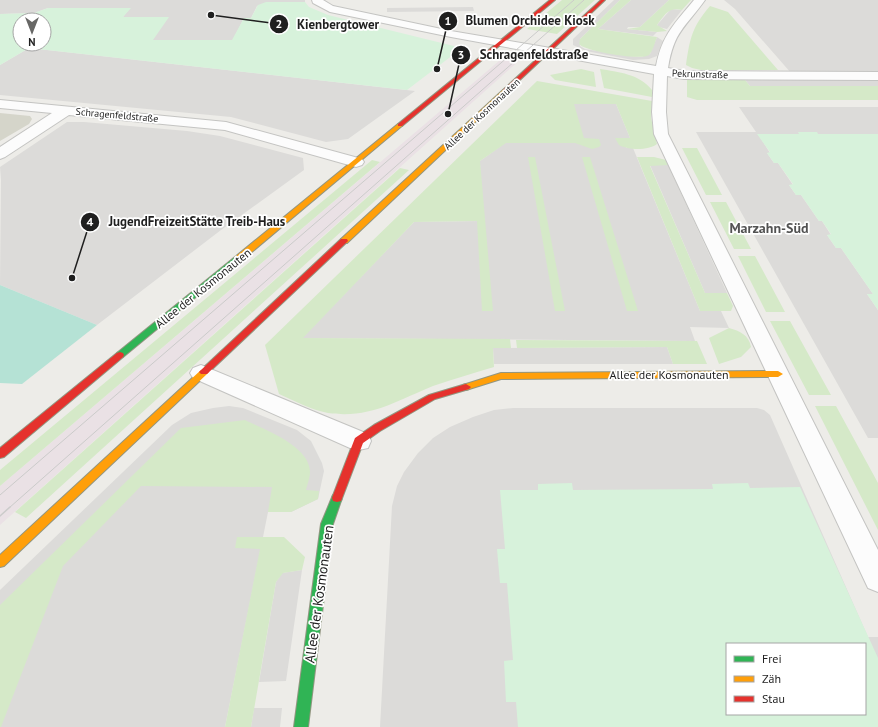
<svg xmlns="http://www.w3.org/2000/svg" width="878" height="727" viewBox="0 0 878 727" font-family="'PT Sans',sans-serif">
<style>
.residential{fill:#dcdbd9;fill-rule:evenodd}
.industrial{fill:#eae1e5}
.construction{fill:#d5d5ca}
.grass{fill:#d5e9c8}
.park{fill:#d7f2db;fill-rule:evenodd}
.pitch{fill:#b5e2d5}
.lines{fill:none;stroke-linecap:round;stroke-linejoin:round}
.street-casing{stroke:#c4c4c2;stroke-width:2}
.fast-casing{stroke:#929681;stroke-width:2}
.slow-casing{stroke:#929681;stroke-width:2}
.jam-casing{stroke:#929681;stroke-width:2}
.street{fill:#fcfcfc;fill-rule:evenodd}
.fast{fill:#30b455;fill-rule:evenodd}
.slow{fill:#ff9f0a;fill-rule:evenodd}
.jam{fill:#e5322d;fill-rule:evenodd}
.tram-far1{stroke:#cbcbca;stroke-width:1}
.tram{stroke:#cbcbca;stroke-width:1.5}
.labels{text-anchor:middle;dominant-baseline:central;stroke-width:3.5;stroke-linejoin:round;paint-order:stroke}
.far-street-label{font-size:10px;fill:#1f1f1f;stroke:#fff}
.street-label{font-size:12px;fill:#1f1f1f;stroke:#fff}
.quarter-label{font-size:14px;font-weight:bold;fill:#525252;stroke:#fff}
.near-street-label{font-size:14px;fill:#1f1f1f;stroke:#fff}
.leader{fill:none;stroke:#1f1f1f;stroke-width:1.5}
.callout-dot{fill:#1f1f1f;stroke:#fff;stroke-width:1.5}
.mark-label{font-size:12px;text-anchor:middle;font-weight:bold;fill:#fff}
.callout-label{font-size:13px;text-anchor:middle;font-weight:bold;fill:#1f1f1f;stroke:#fff;stroke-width:3.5;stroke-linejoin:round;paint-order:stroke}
</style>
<rect width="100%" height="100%" fill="#edece8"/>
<!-- residential -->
<path class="residential" d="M0 0H305V2H271L257 6 251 18H244L233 40H152L123 17 130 8H48L34 13 0 14Z
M614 0H620L580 39V46L585 49 629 56 641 57 650 54 657 37 663 41 657 56 649 59 633 60 586 51 573 45V39Z
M631 0H669L640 27H628L627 29 657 32 653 36 598 29Z
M724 0H878V73H791L735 9Z
M473 7 474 11 387 12V8Z
M671 9 682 10 667 29 659 27 657 25Z
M29 48 415 91 348 139 326 142 231 117 0 95V65Z
M745 80H878V86H750Z
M570 104H616L630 138H616L627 148H633L700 311H721L729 328 690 327 695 341 302 338 414 222 481 221 480 161 505 143Z
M739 107H878V134H818L799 132V134H758L770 153H767L774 163H778L793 185H789L796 195H801L819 221H822L831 235H827L836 248H841L873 294H867L878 310V438H868L696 132H756Z
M67 122H84L187 131 220 136 303 158 304 170 221 230 97 325 0 285 1 180 0 167Z
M650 165H668L727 293H705Z
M667 347 673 364H494L493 348Z
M229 406 243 408 297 430 311 441 322 463 324 471 318 499 291 512H268L225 727H0V590L172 425 191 413 213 408Z
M513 408H757L764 410 770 415 868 637H878V727H380L392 506 397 486 404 472 418 453 433 438 450 427 473 417 494 410ZM727 644H865V714H727Z
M302 570 286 681 259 682 276 582 282 573Z
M254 708H282L280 727H251Z"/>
<!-- industrial -->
<path class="industrial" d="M506 55 522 58 0 525V486Z"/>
<!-- construction -->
<path class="construction" d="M0 113 30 116 32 119 29 124 0 141Z"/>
<!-- grass -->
<path class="grass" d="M562 0H595L557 34 527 29Z
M620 0H631L598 29 657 37C655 42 653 51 649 55 641 61 584 51 579 44L580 39Z
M669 0H691L682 10C668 7 665 15 657 25L667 31 657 32 627 29 640 27Z
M710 6 728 12 778 70H701L692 68 686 65C690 38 692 27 710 6Z
M581 69 594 72 596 87 555 80 550 75Z
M600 69C618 72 640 74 652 90V97L604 88Z
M687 80H745L750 86H878V100H697L687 97Z
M537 81 652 101 651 118 657 144C648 151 628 150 619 145L615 138H630L616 104H574L584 138 599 139 601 145 599 147 592 149 575 143H506L480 161 493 311H482L477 221 414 222 303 338 510 339 511 348H493L494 367C474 373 453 379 433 386 396 401 370 419 328 413 311 410 295 401 279 394L265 345Z
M682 148H697L722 195H706Z
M528 157H535L565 311H555Z
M582 157H590L638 311H627Z
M637 157H654L666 160 668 165 650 166 705 293H727L733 306 731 311H700Z
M372 160 380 162 0 486V470Z
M400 168 409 170 26 518 15 512Z
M710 202H726L751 249H734Z
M738 256H755L785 312H766Z
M770 321H790L831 395H809Z
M729 328C740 331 749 335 751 347L741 357 719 364 709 338Z
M516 340 697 341 707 364H673L667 347 517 348Z
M815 406H836L878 483V530Z
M245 420C265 430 310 446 310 472 310 478 307 485 306 490L319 491 318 499 291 512H268L272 487 141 486 63 566 1 727H0V605L181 428Z
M237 537H284L305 557 302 570 283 573 276 582 251 727H225L260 549 235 548Z"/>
<!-- park -->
<path class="park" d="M266 2H305L309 7 328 15 462 48 407 90 29 48 0 65V14L34 13 48 8H131L123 17H169L153 40H232L244 18H251L258 5ZM20 20H44V44H20Z
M798 132H817L818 134H878V310L867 294H873L841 248H836L827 235 831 234 822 221H819L801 195H796L789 185 793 184 778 163H774L767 153 770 152 757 134H799Z
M572 483 573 490 713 489 712 484 748 483 750 488 800 487 878 658V727H518L516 702H506L504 661 513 660 507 583H500L497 549H505L500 490H538V484ZM727 644H865V714H727Z"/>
<!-- pitch -->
<path class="pitch" d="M0 285 97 325 22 384 0 383Z"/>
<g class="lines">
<!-- street casing -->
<g class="street-casing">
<path id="street" d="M312 0H323L333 6 451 31 656 66C662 35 675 23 694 0H705C685 28 674 31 668 68L684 71 878 72V80L684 79 667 76 666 112 668 134 878 550V592L868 588 654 134 652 112 654 74 451 37 330 12 313 3Z
M0 100 226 122 362 159 364 162 362 165 356 167 225 130 69 115 5 157 0 159V147L52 113 0 108Z
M201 365 368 434 371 441 368 448 359 450 350 448 193 378 190 373 193 368Z"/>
</g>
<!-- fast casing -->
<g class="fast-casing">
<path id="fast" d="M235 257H238L242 259 123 357H117L116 355 117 353Z
M337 494 341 495 342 498 333 524 308 727H294L321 524 333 495Z"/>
</g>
<!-- slow casing -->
<g class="slow-casing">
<path id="slow" d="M503 90 508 91 347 243H341V239Z
M398 124 403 125 241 261H235V257Z
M204 369 209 372 207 374 4 566 0 567V555L201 370Z
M778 371 783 374 778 377 501 379 466 390 461 387 463 385 501 373Z"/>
</g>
<!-- jam casing -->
<g class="jam-casing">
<path id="jam" d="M550 0H555L402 126H398V124Z
M601 0H605L507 92H503V90Z
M341 239H347L348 241 207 374H201L199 372 201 370Z
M120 352 123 353 124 355 123 357 4 457 0 458V448L117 353Z
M466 384 471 387 469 389 435 399 380 431 363 443 341 501 337 502 333 501 332 498 355 438 374 425 429 395Z"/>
</g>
<!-- street -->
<use href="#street" class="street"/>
<!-- fast -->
<use href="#fast" class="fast"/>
<!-- slow -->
<use href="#slow" class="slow"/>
<!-- jam -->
<use href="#jam" class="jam"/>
<!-- tram-far1 -->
<path class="tram-far1" d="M0 495 574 0
M9 508 584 0"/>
<!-- tram -->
<path class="tram" d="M0 516 10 507"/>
</g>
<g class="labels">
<!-- far-street labels -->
<g class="far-street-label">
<text transform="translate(700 74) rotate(2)">Pekrunstraße</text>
<text transform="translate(482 114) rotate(-43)">Allee der Kosmonauten</text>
<text transform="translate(117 115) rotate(5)">Schragenfeldstraße</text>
</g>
<!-- street labels -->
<g class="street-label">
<text transform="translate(203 288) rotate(-39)">Allee der Kosmonauten</text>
<text x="669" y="374">Allee der Kosmonauten</text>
</g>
<!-- quarter labels -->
<g class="quarter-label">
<text x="769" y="228">Marzahn-Süd</text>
</g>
<!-- near-street labels -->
<g class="near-street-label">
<text transform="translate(319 594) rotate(-82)">Allee der Kosmonauten</text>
</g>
</g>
<!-- callouts -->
<path class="leader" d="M437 69L448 21M211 15L279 24M448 114L461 55M72 278L90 222"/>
<g class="callout-dot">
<circle cx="437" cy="69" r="4"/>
<circle cx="211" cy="15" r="4"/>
<circle cx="448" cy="114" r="4"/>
<circle cx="72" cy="278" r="4"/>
<circle cx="448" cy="21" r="10"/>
<circle cx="279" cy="24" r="10"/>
<circle cx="461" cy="55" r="10"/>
<circle cx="90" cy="222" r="10"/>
</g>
<g class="mark-label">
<text x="448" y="25">1</text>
<text x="279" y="28">2</text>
<text x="461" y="59">3</text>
<text x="90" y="226">4</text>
</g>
<g class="callout-label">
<text x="530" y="25">Blumen Orchidee Kiosk</text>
<text x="338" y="29">Kienbergtower</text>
<text x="534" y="59">Schragenfeldstraße</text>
<text x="197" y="226">JugendFreizeitStätte Treib-Haus</text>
</g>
<!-- legend -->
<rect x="726" y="643" width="140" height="72" fill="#ffffff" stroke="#a5a5a5"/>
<rect x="734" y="656" width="20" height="6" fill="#30b455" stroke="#a5a5a5"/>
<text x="762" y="663" font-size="12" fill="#1f1f1f">Frei</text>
<rect x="734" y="676" width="20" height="6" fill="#ff9f0a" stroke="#a5a5a5"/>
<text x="762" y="683" font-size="12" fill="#1f1f1f">Zäh</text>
<rect x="734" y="696" width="20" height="6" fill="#e5322d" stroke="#a5a5a5"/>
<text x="762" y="703" font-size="12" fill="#1f1f1f">Stau</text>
<!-- north arrow -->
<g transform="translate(32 32) rotate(180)"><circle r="19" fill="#ffffff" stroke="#a5a5a5"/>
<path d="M0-3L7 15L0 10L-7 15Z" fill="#676765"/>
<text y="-6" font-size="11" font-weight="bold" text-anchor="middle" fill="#1f1f1f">N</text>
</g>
</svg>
